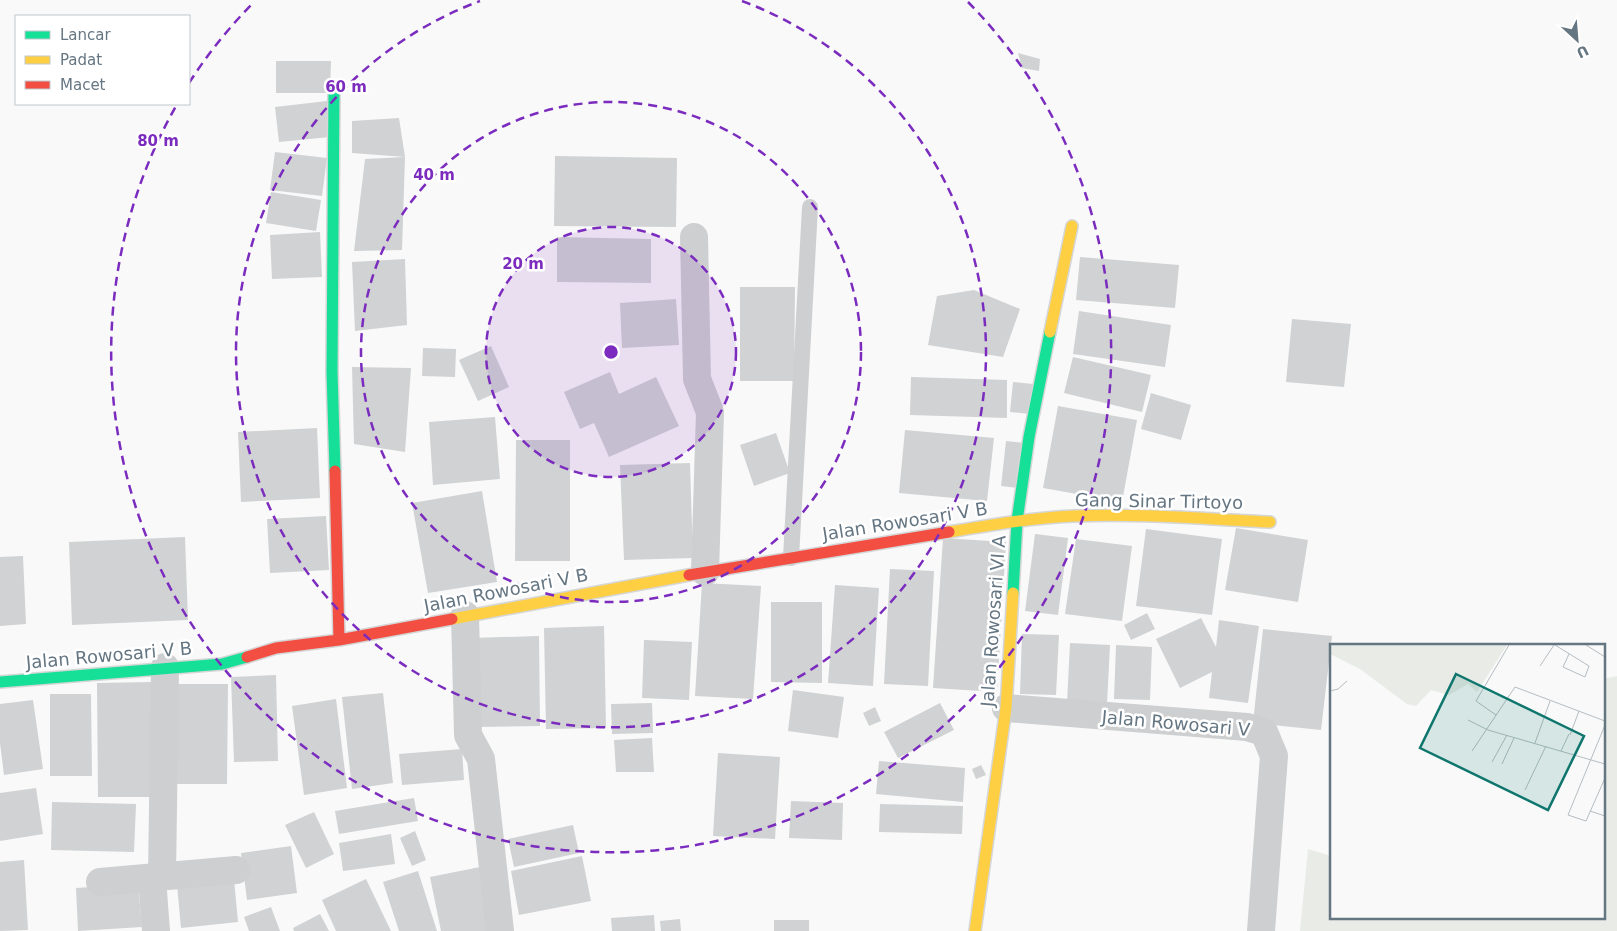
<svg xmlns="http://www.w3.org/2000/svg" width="1617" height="931" viewBox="0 0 1617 931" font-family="'DejaVu Sans',sans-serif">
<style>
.green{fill:#e8ebe6}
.building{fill:#d0d2d3}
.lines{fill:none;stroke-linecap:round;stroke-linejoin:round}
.fast-casing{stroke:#d5d6d7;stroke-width:14}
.slow-casing{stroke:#d5d6d7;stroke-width:14}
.jam-casing{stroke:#d5d6d7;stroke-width:14}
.lane{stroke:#cecfd0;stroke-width:16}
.street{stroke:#cecfd0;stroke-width:28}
.fast{stroke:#16e098;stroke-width:11}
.slow{stroke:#ffcf43;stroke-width:11}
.jam{stroke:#f24e42;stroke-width:11}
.ring{fill:none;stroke:#7b2cbf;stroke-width:2.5;stroke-dasharray:9 6}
.labels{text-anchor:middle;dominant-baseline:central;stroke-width:5;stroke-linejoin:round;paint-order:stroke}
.street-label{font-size:18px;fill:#657683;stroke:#fff}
.inset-road{fill:none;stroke:#b5bdc3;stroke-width:1}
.view{fill:#0f766e;fill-opacity:0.15;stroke:#0f766e;stroke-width:2.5}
.inset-edge{fill:none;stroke:#657683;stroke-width:2.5}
.centre{fill:#7b2cbf;stroke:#fff;stroke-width:2.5}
.ring-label{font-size:15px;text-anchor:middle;font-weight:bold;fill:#7b2cbf;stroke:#fff;stroke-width:5;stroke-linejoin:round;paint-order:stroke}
</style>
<rect width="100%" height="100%" fill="#f9f9f9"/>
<!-- green -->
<path class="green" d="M1617 676V931H1300L1308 849 1331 856V917H1603V679Z"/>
<!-- building -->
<path class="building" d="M1018 53 1040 59 1039 71 1022 68Z
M276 61H331L330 93H276Z
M327 101 330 137 279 142 275 107Z
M399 118 405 157 352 153V121Z
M275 152 327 158 322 196 270 190Z
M555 156 677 158 676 227 554 226Z
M405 157 402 250 354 251 365 159Z
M271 192 321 200 316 231 266 223Z
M320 232 322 277 272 279 270 235Z
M557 237 651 239V283L557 282Z
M1080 257 1179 265 1175 308 1076 300Z
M405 259 407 325 355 331 352 262Z
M740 287H795L794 381H740Z
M974 290 1020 309 1003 357 928 345 937 296Z
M676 299 679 345 622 348 620 303Z
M1079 311 1171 325 1165 367 1073 354Z
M1292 319 1351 324 1344 387 1286 382Z
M491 346 509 387 478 401 459 360Z
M423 348 456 349 455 377 422 376Z
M1073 357 1151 375 1142 412 1064 393Z
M352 367 411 368 405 452 354 444Z
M610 372 619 394 656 377 679 426 609 457 594 423 580 429 564 392Z
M911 377 1007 380V418L910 415Z
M1013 382 1033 384 1030 414 1010 412Z
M1151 393 1191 405 1181 440 1141 429Z
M1058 406 1137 420 1122 502 1043 488Z
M495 417 500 479 433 485 429 422Z
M317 428 320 498 241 502 238 432Z
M905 430 994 438 987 501 899 493Z
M776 433 790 473 754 486 740 445Z
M516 440H570V561H515Z
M1006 441 1024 443 1019 488 1001 486Z
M690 463 693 558 624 560 620 465Z
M482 491 497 582 428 593 412 503Z
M326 516 329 570 270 573 267 519Z
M1236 528 1308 540 1298 602 1225 590Z
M1146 529 1222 539 1212 615 1136 606Z
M1035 534 1068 538 1058 615 1025 611Z
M185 537 188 620 72 625 69 542Z
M943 538 1006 542 997 692 933 688Z
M1076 539 1132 546 1122 621 1065 614Z
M23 556 26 624 0 626V557Z
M890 569 934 571 928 686 884 684Z
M702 583 761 586 753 699 695 696Z
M835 585 879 588 873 686 828 683Z
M771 602H822V683L771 682Z
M1147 613 1155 629 1131 640 1124 625Z
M1201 618 1216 647 1219 620 1259 626 1248 703 1209 698 1212 672 1180 688 1156 639Z
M604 626 606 728 546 729 544 628Z
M1263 629 1332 636 1321 730 1253 723Z
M1022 634 1059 635 1056 695 1020 694Z
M539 636 540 726 474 727 470 638Z
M644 640 692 642 689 700 642 698Z
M1070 643 1110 645 1107 704 1067 703Z
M1116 645 1152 647 1150 700 1114 699Z
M276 675 278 761 234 762 231 677Z
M151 682V797H98L97 683Z
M174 684H228L227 784H173Z
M793 690 844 697 838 738 788 731Z
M383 693 393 783 352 789 342 697Z
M50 694H91L92 776H50Z
M336 699 347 788 304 795 292 706Z
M33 700 43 769 4 775 0 743V704Z
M652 703 653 733 612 734 611 704Z
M940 703 954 730 898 758 884 732Z
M875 707 881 721 869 726 863 713Z
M652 738 654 772H616L614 740Z
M462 749 464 780 402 785 399 754Z
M718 753 780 757 775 839 713 836Z
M879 761 965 768 963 802 876 794Z
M981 765 986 775 976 779 972 769Z
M36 788 43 834 0 841V793Z
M414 798 418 821 339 834 335 811Z
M791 801 843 803 842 840 789 838Z
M52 802 136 804 134 852 51 850Z
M880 804 963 806 962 834 879 832Z
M314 812 334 854 306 868 285 825Z
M573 825 579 853 514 867 508 839Z
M415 831 426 860 412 866 400 838Z
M391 834 395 864 343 871 339 843Z
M291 846 297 893 247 900 241 853Z
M582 856 591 901 519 915 511 871Z
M24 860 28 930 0 931V862Z
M480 867 493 931H441L430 877Z
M418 871 437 931H399L383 882Z
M234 879 238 922 181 928 177 885Z
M366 879 391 931H336L322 900Z
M138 884 142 927 78 931 76 888Z
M271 907 280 931H249L244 917Z
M320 914 329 931H294L293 928Z
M654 915 655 931H612L611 918Z
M680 919 681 931H661L660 921Z
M774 920H809V931H774Z"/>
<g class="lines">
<!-- fast casing -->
<g class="fast-casing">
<path id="fast" d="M334 87 332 372 335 471
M1013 593 1017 521 1029 437 1050 332
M0 682 222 664 247 657"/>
</g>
<!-- slow casing -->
<g class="slow-casing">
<path id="slow" d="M1050 332 1072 226
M949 532C990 525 1031 518 1073 516 1138 513 1205 519 1270 522
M452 619 689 575
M975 931 1006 708 1013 593"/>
</g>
<!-- jam casing -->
<g class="jam-casing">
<path id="jam" d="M335 471 339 640
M689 575 949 532
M247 657 276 648 339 640 452 619"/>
</g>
<!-- lane -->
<path class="lane" d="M791 558 810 207"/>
<!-- street -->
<path class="street" d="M694 237 697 379 710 412 705 572
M465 615 468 735 481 759 500 931
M1006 708 1247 727 1264 732 1274 756 1261 931
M162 877 165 667
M152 878 156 931
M100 882 236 870"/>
<!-- fast -->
<use href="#fast" class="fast"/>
<!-- slow -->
<use href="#slow" class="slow"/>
<!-- jam -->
<use href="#jam" class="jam"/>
</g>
<!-- distance rings -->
<circle cx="611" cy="352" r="125" fill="#7b2cbf" fill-opacity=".12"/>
<g class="ring">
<circle cx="611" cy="352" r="125"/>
<circle cx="611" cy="352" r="250"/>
<path d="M742 1A375 375 0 1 1 480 1"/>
<path d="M189 83A500 500 0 0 1 254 2M968 2A500 500 0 1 1 176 106"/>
</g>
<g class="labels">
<!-- street labels -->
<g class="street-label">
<text transform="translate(1159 501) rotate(1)">Gang Sinar Tirtoyo</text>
<text transform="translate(905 521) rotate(-9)">Jalan Rowosari V B</text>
<text transform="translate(506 590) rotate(-11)">Jalan Rowosari V B</text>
<text transform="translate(993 621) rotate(-86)">Jalan Rowosari VI A</text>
<text transform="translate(109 655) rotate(-5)">Jalan Rowosari V B</text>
<text transform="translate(1176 723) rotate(5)">Jalan Rowosari V</text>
</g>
</g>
<!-- overview -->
<g transform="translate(1330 644)">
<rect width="275" height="275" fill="#f9f9f9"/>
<path d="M0 1H177L147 48 138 40 119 51 101 46 86 62 77 60 30 25 0 10Z" fill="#e8ebe6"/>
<path class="inset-road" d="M225 1 259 22 255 33 233 23 239 10M256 1 275 13M210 22 224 1M0 47 8 45 17 37M166 71 146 57 179 1M138 76 158 86 275 120M275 81 238 171 256 177 275 134M240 91 249 67M205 99 220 57M142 107 185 43 275 77M231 107 239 90M162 118 177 91M172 120 184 94M195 146 216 102M260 167 275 172"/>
<path class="view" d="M126 30 254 92 218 166 90 104Z"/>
<rect width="275" height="275" class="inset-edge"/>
</g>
<circle cx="611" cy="352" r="8" class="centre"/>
<g class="ring-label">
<text x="346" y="92">60 m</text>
<text x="158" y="146">80 m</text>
<text x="434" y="180">40 m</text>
<text x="523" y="269">20 m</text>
</g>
<!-- legend -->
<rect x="15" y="15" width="175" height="90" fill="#ffffff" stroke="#c1c8cd"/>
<rect x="25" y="31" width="25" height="8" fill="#16e098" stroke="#c1c8cd"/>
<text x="60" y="40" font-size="15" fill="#657683">Lancar</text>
<rect x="25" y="56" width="25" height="8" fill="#ffcf43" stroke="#c1c8cd"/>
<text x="60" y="65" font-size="15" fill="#657683">Padat</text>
<rect x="25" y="81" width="25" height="8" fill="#f24e42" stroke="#c1c8cd"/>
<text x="60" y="90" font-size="15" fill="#657683">Macet</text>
<!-- north arrow -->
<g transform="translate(1577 40) rotate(154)" stroke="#ffffff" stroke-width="4" paint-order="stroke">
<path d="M0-4L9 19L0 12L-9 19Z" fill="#657683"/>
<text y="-8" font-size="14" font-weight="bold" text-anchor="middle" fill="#657683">U</text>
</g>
</svg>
